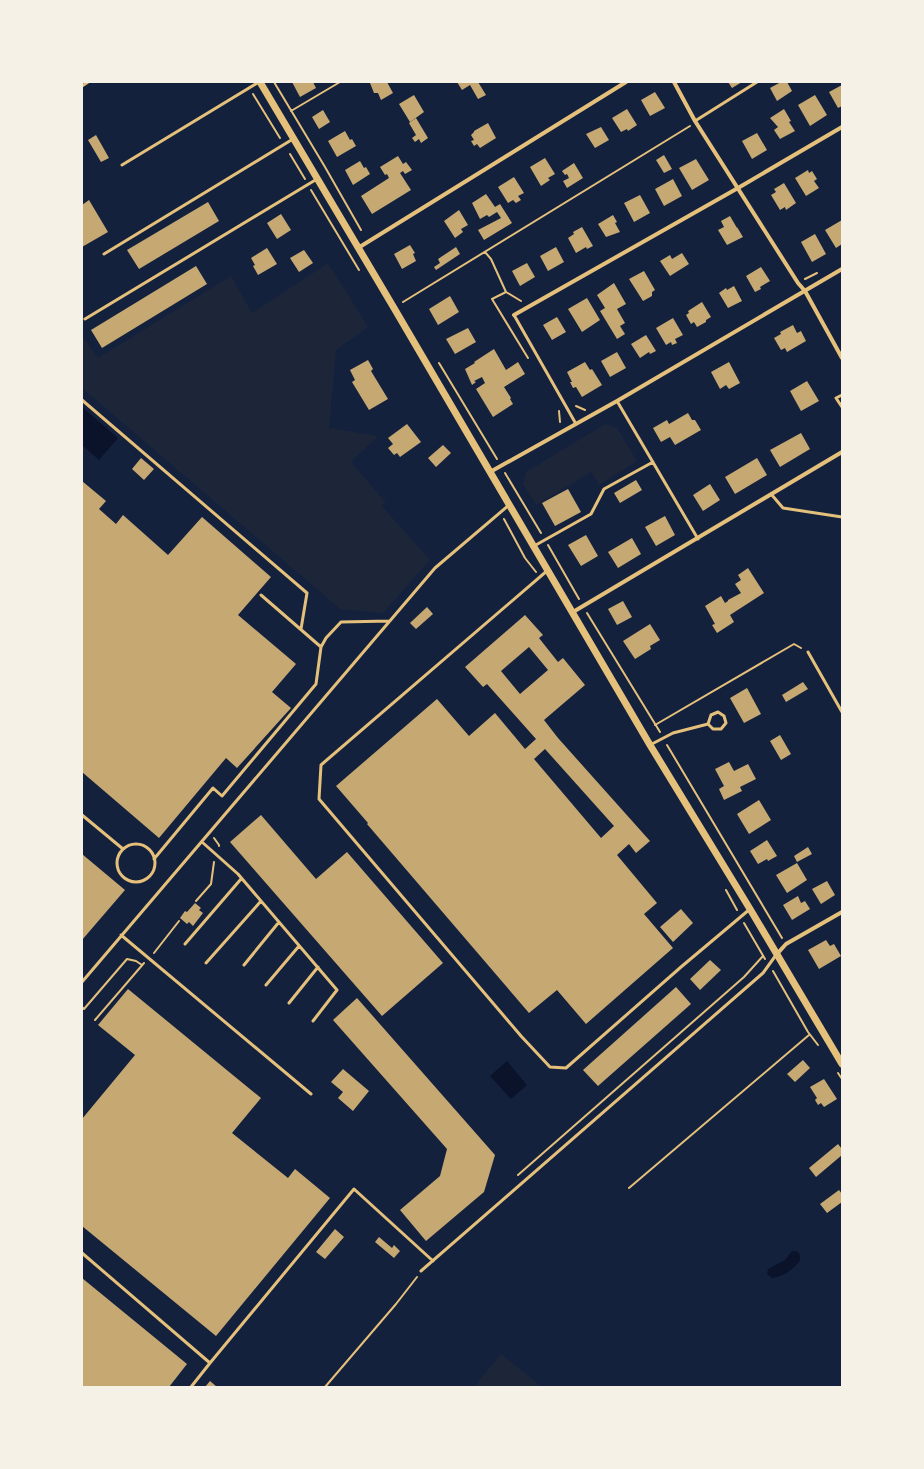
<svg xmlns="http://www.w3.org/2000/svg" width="924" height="1469" viewBox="0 0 924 1469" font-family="'Public Sans',sans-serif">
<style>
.green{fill:#1d2539}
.water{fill:#0b132b}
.building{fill:#c6a872;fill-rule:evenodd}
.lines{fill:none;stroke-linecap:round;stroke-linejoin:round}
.path{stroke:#e5c07b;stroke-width:2}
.service{stroke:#e5c07b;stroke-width:3}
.minor{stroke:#e5c07b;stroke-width:4}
.tertiary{stroke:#e5c07b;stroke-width:7}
</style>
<rect width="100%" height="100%" fill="#14213d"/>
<!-- green -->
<path class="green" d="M328 263 368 327 336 350 329 428 378 436 351 462 386 503 381 505 430 560 383 613 340 609 82 388V336L98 358 231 276 252 313Z
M605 424 617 428 637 461 599 485 591 472 536 505 523 484 526 472Z
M501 1354 542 1387H474Z"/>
<!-- water -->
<path class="water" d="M82 407 118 438 99 460 82 445Z
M507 1061 527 1085 511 1099 490 1076Z
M792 1251H797L800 1255V1261C791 1271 785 1276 772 1278L767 1274 768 1269 785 1260Z"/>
<!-- building -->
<path class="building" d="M292 82H313L316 88 300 97Z
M371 82H387L393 93 381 100 378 93H374L370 83Z
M457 82H478L486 95 478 99 470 85 462 90Z
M728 82H742L732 88Z
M781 82H787L792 91 777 101 770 88Z
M842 85V106L838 108 829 92Z
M655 92 665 108 650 116 641 100Z
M414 95 424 112 410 122 399 104Z
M815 95 827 115 810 126 798 105Z
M627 109 637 125 628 131 627 129 621 132 612 118Z
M784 109 791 121 789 122 795 131 780 139 774 130 778 127 770 118Z
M323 110 330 122 319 129 312 117Z
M416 118 428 138 421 143 419 139 415 142 412 138 416 135 409 123Z
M488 123 496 138 480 148 477 144 474 146 471 141 474 140 471 135 474 132V131Z
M601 127 609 140 595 148 586 134Z
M345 131 350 140 352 139 356 146 337 157 328 141Z
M757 133 767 150 752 159 742 141Z
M96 135 109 158 101 162 88 140Z
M664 155 672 169 664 173 656 160Z
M398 156 403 164 406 162 412 170 405 174 403 171 400 173 411 190 372 214 361 196 389 178 387 174 385 175 380 167Z
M545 158 555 174 548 178 550 180 541 186 530 167Z
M696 159 709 180 692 190 679 168Z
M360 161 364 168 366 167 370 174 353 185 345 170Z
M574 163 583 178 567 188 563 181 569 178 567 174 565 175 562 171Z
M808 170 809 173 812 171 817 179 814 181 819 188 806 196 795 178Z
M514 177 524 193 518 196 521 200 516 203 513 200 508 203 498 187Z
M673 179 682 196 664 206 655 189Z
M784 183 796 203 786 210 785 207 780 210 771 195 776 192 774 189Z
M486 194 495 207 500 204 512 223 484 240 478 230 501 218 497 212 489 217 487 215 480 219 472 203Z
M640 195 650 213 634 222 624 203Z
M89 200 108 232 82 247V205Z
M208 202 219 221 139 269 127 250Z
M459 210 468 225 461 229 463 232 455 238 444 221Z
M281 214 291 230 277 239 267 223Z
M613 215 617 222 615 223 620 232 606 237 598 224Z
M730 216 737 228V227L743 237 727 245 718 230 724 227 721 221Z
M842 220V244L836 248 825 230Z
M582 227 593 246 587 249 586 247 576 253 568 238 574 234 573 232Z
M815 234 826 254 812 262 801 242Z
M410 245 415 253 413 254 416 261 402 269 394 254Z
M456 247 460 254 436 270 434 267 440 263 438 259Z
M556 247 564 262 548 271 540 256Z
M267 248 277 264 258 275 253 266 255 265 251 258Z
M304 250 313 263 299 272 290 258Z
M682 253 689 264 670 276 660 261 670 255 672 259Z
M527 263 535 277 520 286 512 271Z
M196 266 207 284 102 348 91 330Z
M761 267 770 281 760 287 761 289 755 292 746 276Z
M644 271 655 290 652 292V296L643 301 629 279Z
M614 283 626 304 617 309 625 323 620 326 625 334 617 339 600 311 605 308 597 295Z
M734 286 742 301 728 308 719 293 726 288 727 290Z
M450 296 459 312 438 325 429 309Z
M587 298 600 320 582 332 568 309Z
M702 302 711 317 706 320V322L697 327 694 322 691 324 686 315 689 313 688 311Z
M557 317 566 332 552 340 543 325Z
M673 318 683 335 675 339 677 343 672 345 671 342 666 345 656 328Z
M793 325 797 333 801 331 806 341 787 352 785 348 781 350 774 338 781 334 780 332Z
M468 328 476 342 455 354 446 339Z
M646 335 656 351 650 354 649 352 640 358 631 344Z
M494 349 506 370 518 362 525 374 504 387 511 398 510 399 513 404 493 417 476 389 485 383 482 377 474 381 476 382 472 385 465 369 475 363 474 362Z
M617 352 626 368 610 377 601 361Z
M368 360 373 369 371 371 388 399 369 410 352 382 355 380 350 370Z
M585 362 590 370 592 369 602 385 582 397 576 387 573 388 570 382H572L567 372Z
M729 362 740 383 729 389 726 385 720 389 711 372Z
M807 381 819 401 801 411 790 391Z
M688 413 692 420H695L701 430 675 445 670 437 661 442 653 428 667 420 669 424Z
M407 424 421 442 400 457 397 453 394 455 388 448 393 444 388 438Z
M801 433 810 449 780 467 770 450Z
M443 445 451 453 436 467 428 458Z
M141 458 154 469 144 480 132 469Z
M757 458 767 475 735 494 725 477Z
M636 480 642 490 620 503 614 493Z
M82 481 106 501 99 509 116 524 123 515 168 555 202 517 271 577 238 615 296 664 272 692 291 708 237 768 226 758 159 838 82 772Z
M710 484 720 500 703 511 693 495Z
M568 489 581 512 555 526 542 503Z
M665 516 675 535 656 546 645 527Z
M586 535 598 556 581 566 568 545Z
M632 538 641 554 618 568 608 552Z
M748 568 764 593 730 615 734 622 717 633 712 625 715 624 705 606 721 596 725 603 728 601V600L741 593 735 584 741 580 738 575Z
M623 601 632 617 617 625 608 609Z
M427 607 433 614 416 629 410 623Z
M525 615 543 635 539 638 558 662 563 658 585 685 544 720 558 738 650 841 636 853 629 844 617 855 657 903 644 914 673 948 586 1024 557 990 529 1013 367 824 368 823 336 786 437 699 469 736 495 713 525 749 536 739 487 684 483 687 465 667ZM529 647 548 670 520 694 501 671ZM545 749 614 826 601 838 534 759Z
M650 624 660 640 650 646 651 649 635 659 623 641Z
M803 682 808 689 786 702 782 695Z
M747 688 761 714 744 723 730 698Z
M780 735 791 754 781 760 770 741Z
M729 762 734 771 748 764 756 779 740 787 742 791 724 800 719 789 724 786 715 769Z
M759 800 771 820 749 834 737 814Z
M261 815 316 879 347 852 443 963 382 1016 230 842Z
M767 840 777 856 768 861 767 859 758 864 750 851Z
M808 847 812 854 797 862 794 856Z
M82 854 125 890 82 940Z
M797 863 807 880 787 893 776 875Z
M827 881 835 895 821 904 812 889Z
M798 896 801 903 805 901 810 909 792 920 783 905Z
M195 903 201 908 199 910 203 913 193 926 189 922 187 924 180 918 185 911 187 912Z
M681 909 693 923 673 942 660 927Z
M826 940 830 946 834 944 841 956 819 969 808 950Z
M710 960 721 970 700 990 690 979Z
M676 987 691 1004 598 1086 583 1070Z
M128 989 261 1098 232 1133 288 1178 295 1169 330 1198 216 1336 82 1226V1119L135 1055 98 1025Z
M357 998 495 1155 484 1192 426 1241 400 1210 440 1176 447 1149 333 1020Z
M803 1060 810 1068 795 1082 787 1074Z
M343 1069 369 1091 353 1111 338 1098 343 1092 331 1082Z
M824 1079 837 1099 824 1107 821 1103 818 1105 815 1100 817 1098 810 1087Z
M838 1144 842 1149V1155L816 1177 809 1168Z
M839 1190 842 1194V1202L827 1213 820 1204Z
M335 1229 344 1237 325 1259 316 1252Z
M379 1237 392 1248 394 1245 400 1251 394 1258 375 1242Z
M82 1278 187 1364 169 1387H82Z
M210 1381 217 1387H205Z"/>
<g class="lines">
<!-- path -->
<path class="path" d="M274 82 325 167 361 230
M253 94 280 138
M291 111 340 82
M290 154 305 179
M311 190 359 270
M485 252 491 259 506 292
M805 279 817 273
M521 301 506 292 492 299 528 358
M403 302 690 126
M439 363 497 459
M576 406 585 410
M559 411 560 422
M505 473 541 533
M504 519 525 558 536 572
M548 545 579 599
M587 613 660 732
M655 725 794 644 801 648
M667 745 782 938
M214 838 219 845V846
M726 890 737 910
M196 901 211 884 214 862
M744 923 765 959
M154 953 179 921
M773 971 808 1032 818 1045
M82 1007 84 1009 127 959 136 961 142 965
M95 1020 144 963
M838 1073 842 1079
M518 1175 744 977 763 956
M629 1188 809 1035
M325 1387 396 1304 417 1277"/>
<!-- service -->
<path class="service" d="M82 86 88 82
M695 121 757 82
M122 165 259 82
M104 254 293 139
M514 315 576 424
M85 319 317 179
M842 395 836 398 842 407
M82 400 307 593 301 629
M617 401 698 539
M771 494 783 508 842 517
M534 546 591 514 604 489 653 462
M548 570 321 765 319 799 521 1036 550 1067 566 1068 681 967 750 909
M261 595 321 647
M808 652 842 712
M718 712 724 716 726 723 721 729H713L708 724 711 715Z
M650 745 673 733 708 724
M82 815 123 849
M202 842 238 874 337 990 313 1021
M117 863a19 19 0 1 1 38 0a19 19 0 1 1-38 0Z
M154 859 213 788 222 796 316 684 321 647 326 638 341 622 390 621
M121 935 311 1094
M185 944 241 879
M206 963 261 901
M244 965 279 922
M82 982 435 568 509 505
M266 985 299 946
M289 1003 318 967
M82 1253 210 1363 191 1387
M421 1271 763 973 776 955
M210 1363 354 1189 433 1261"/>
<!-- minor -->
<path class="minor" d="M674 82 695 121 798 283 805 291 842 358
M358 248 626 82
M514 315 738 188 842 127
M490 472 617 401 842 269
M573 612 842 452
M777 954 786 944 842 912"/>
<!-- tertiary -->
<path class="tertiary" d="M260 82 394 308 650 745 750 909 842 1064"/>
</g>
<!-- border -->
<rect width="924" height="1469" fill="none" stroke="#f6f1e7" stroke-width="166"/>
</svg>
